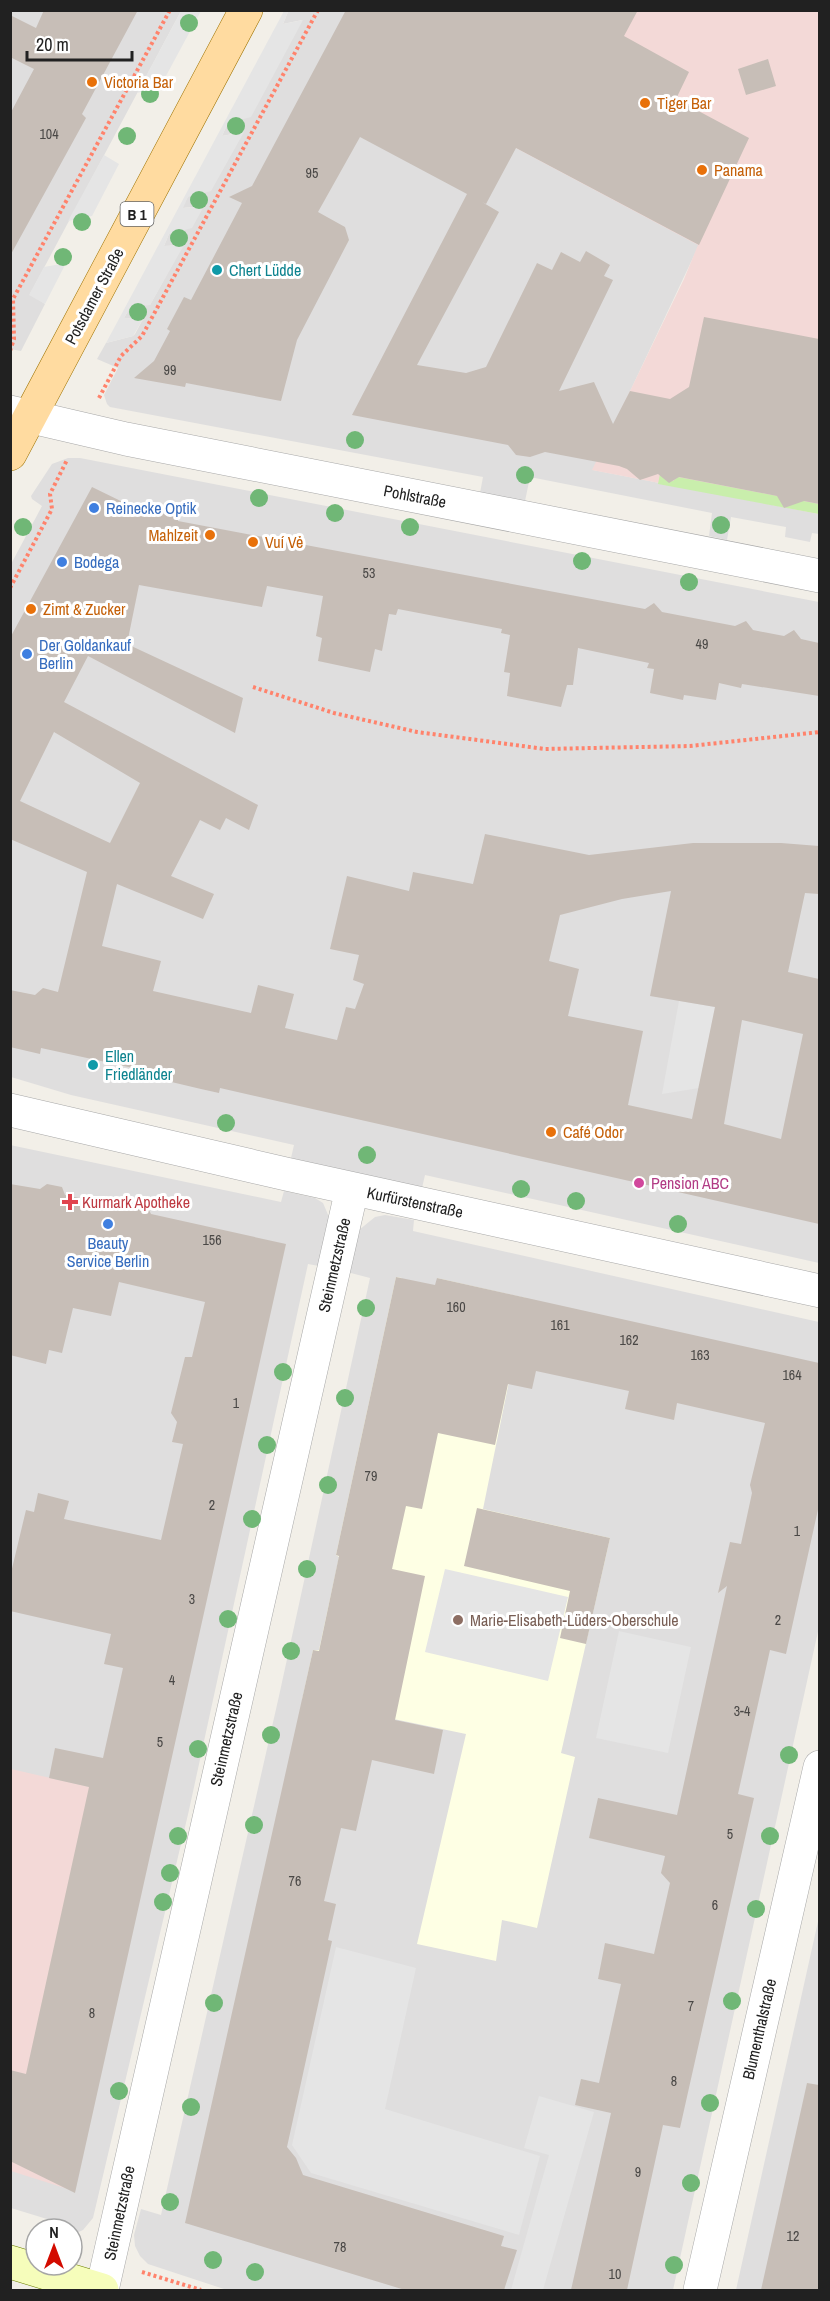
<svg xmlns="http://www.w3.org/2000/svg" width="830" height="2301" viewBox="0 0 830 2301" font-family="'Archivo Narrow',sans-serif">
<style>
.residential{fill:#dfdede}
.commercial{fill:#f3d9d7}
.education{fill:#feffe4}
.grass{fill:#c9eeac}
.parking{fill:#e5e5e5}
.building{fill:#c7beb7;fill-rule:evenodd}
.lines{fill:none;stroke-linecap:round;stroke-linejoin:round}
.street-casing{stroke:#a8a8a8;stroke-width:34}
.secondary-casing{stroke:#6c8100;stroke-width:34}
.primary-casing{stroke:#9f7300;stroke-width:34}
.path{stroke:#ff836c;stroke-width:4;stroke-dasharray:3 3;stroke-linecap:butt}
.street{stroke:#fff;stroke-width:33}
.secondary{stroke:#f6fdbb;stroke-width:33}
.primary{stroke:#ffdba0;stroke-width:33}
.tree{fill:#70b776}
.food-dot{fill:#e8710a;stroke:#fff;stroke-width:2}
.culture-dot{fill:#0f9aa8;stroke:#fff;stroke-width:2}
.shop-dot{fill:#3f7fe0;stroke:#fff;stroke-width:2}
.hotel-dot{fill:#d1479c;stroke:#fff;stroke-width:2}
.health-dot{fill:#e0444e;stroke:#fff;stroke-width:2}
.education-dot{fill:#8d6e63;stroke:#fff;stroke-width:2}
.labels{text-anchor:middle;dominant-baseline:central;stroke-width:6;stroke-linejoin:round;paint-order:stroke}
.number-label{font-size:14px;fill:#4a4846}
.shield{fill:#fff;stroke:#646464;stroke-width:1.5}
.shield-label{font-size:15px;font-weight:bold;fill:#212121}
.food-label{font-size:16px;fill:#c56008;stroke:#fff;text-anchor:start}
.culture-label{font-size:16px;fill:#0d838f;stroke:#fff;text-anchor:start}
.street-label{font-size:16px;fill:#212121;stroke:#fff}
.shop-label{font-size:16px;fill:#366cbe;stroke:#fff;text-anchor:start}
.hotel-label{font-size:16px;fill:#b23c85;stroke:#fff;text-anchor:start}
.health-label{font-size:16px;fill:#be3a42;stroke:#fff;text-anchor:start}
.education-label{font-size:16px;fill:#785e54;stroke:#fff;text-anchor:start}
</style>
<rect width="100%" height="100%" fill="#f2efe8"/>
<!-- residential -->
<path class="residential" d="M294 10 509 11 497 138 699 245 593 470 819 514V534L812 533 810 542 785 537 786 527 731 517 727 540 709 536 712 513 530 477 525 501 480 493 483 477 110 407 107 404 104 395 118 368 97 359 106 343 133 336 135 334 143 319 124 318 131 306 150 305 183 245 164 246 169 234 203 206 182 208 188 196 211 190 243 132 222 136 228 123 302 20 283 24 288 12Z
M10 11H181L30 294 45 304 21 351 10 349Z
M68 458H80L819 602V1263L425 1175 422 1188 291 1158 294 1145 71 1095 11 1077 10 566 42 506 32 499 31 496 52 464Z
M10 1145 281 1202 284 1191 315 1198 323 1203 329 1217 319 1266 308 1264 189 1810 93 2218 83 2230 72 2235V2229H49L47 2219 11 2208Z
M385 1215 414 1220 413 1231 819 1322V1627L673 2290H227L148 2264 140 2256 135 2246 134 2235 141 2209 161 2215 279 1696 370 1278 347 1272 359 1230 375 1217Z
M819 1917V2290H736Z"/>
<!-- commercial -->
<path class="commercial" d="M509 11H819V514L592 470 684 279 698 245 497 138Z
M11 1769 160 1803 74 2191 11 2171Z"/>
<!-- education -->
<path class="education" d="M396 1277 402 1278 401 1280 437 1288V1278L526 1298 483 1509 610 1538 561 1753 575 1757 537 1928 502 1920 496 1961 417 1944 466 1734 302 1700 313 1650H319L339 1557 336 1555Z"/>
<!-- grass -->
<path class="grass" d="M660 474 667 481H673L678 477 819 504V514L658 484Z"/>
<!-- parking -->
<path class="parking" d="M181 11H201L160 87 137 93Z
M284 11H294L288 12 283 24 303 20 251 117 228 123 222 136 244 132 211 191 188 197 183 208 204 206 192 228 169 234 164 246 184 245 150 305 131 306 124 318 143 319 133 336 106 343Z
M104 155 119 164 92 216 68 221Z
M66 263 45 304 29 295 44 267Z
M679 1001 715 1007 699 1088 662 1094Z
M445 1569 568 1597 548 1681 425 1652Z
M619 1631 691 1647 668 1753 596 1738Z
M336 1947 416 1968 385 2109 540 2156 519 2235 311 2173 292 2145Z
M539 2096 594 2112 543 2290H511L549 2155 524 2148Z"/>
<!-- building -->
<path class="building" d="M44 10H138L82 114 86 118 10 256V114L34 69 10 57V15L36 28Z
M346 10H638L624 36 689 72 676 99 749 138 699 245 516 148 486 204 482 202 499 212 417 365 466 373 486 367 537 263 552 270 561 252 580 262 586 251 610 265 604 276 613 280 559 391 594 382 613 424 630 391 670 399 689 387 704 317 819 339V504L804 501 784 508 777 496 679 477 669 483 658 474 640 480 627 469 619 466 545 452 530 457 516 455 508 445 352 415 467 194 360 137 318 212 345 227 349 240 297 340 281 401 186 383 185 387 134 378 154 361 170 331 167 329 184 297 191 300 242 203 229 197 252 186Z
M768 59 776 86 746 95 738 69Z
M92 487 133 507 178 517V521L645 609 654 603 662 612 735 626 746 621 753 630 784 636 794 630 801 639 819 643V696L742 684 741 688 719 683 716 700 684 695 683 700 650 693 654 669 647 668 649 663 578 648 573 685H567L561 707 507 696 510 673 504 672 510 635 501 633 502 629 398 609 396 615 389 614 382 651 375 649 370 672 318 661 322 638 316 636 323 596 267 586 262 607 139 585 127 644 243 698 235 733 88 656 64 702 258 805 249 830 226 818 220 830 200 820 171 876 214 894 203 919 117 884 102 946 161 961 153 991 251 1013 258 985 294 994 285 1028 337 1040 346 1007 355 1009 364 984 353 980 359 955 330 949 347 876 409 891 413 872 473 884 485 834 589 855 693 843H781L819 846V894L805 893 788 972 819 979V1224L220 1088 219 1093 201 1089 146 1076 147 1071 41 1048 40 1054 10 1047V990L35 995 43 988 58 992 87 872 10 839V638ZM54 732 140 783 110 843 20 801ZM671 891 650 996 715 1007 692 1119 628 1105 643 1031 568 1016 579 969 549 961 560 915 622 899ZM742 1020 803 1034 781 1139 724 1124Z
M10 1184 40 1189 47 1184 62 1187 65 1195 127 1208 133 1203 147 1206 151 1214 286 1244 75 2193 10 2161V2070L26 2074 89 1787 49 1778 55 1748 103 1758 123 1668 104 1664 111 1634 10 1611V1577L26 1510 34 1512 38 1493 69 1501 64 1519 161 1540 183 1444 172 1442 177 1422 171 1413 185 1357H192L205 1302 119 1282 111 1316 73 1308 62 1353 49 1350 46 1364 10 1355Z
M396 1277 435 1285 437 1278 819 1363V1505L786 1654 770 1650 738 1794 754 1798 680 2128 663 2125 627 2290H571L611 2113 575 2105 581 2079 599 2083 621 1984 598 1979 605 1943 654 1954 670 1883 661 1873 665 1856 589 1838 598 1798 677 1815 727 1586 718 1593 730 1542 741 1544 752 1493 750 1485 765 1423 677 1403 674 1420 625 1409 629 1391 536 1371 532 1389 508 1384 495 1445 438 1433 422 1509 406 1506 392 1569 425 1576 395 1720 443 1730 434 1774 372 1760 356 1831 341 1828 324 1901 336 1904 328 1940 332 1941 287 2147 296 2158 303 2175 504 2236 501 2246 517 2250 504 2290H405L185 2223 313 1650 319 1651 339 1556 336 1555Z
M477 1508 610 1538 586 1644 560 1638 570 1591 464 1566Z
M807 2083 819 2085V2290H761Z"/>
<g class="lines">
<!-- street casing -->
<g class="street-casing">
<path id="street" d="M10 412 126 439 820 576
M10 1110 286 1174 820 1291
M102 2290 352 1189
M700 2290 820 1767"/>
</g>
<!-- secondary casing -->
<g class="secondary-casing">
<path id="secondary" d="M10 2262 102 2290"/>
</g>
<!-- primary casing -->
<g class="primary-casing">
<path id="primary" d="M10 454 246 10"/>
</g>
<!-- path -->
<path class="path" d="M10 351 14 339 13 299 170 10
M99 398 121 356 142 336 318 10
M10 588 52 509 50 494 67 460
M253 687 334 713 417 732 545 749 690 746 820 732
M142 2272 201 2290"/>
<!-- street -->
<use href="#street" class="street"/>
<!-- secondary -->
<use href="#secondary" class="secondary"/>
<!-- primary -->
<use href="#primary" class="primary"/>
</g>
<!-- trees -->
<g class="tree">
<circle cx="189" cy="23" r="9"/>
<circle cx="150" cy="94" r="9"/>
<circle cx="236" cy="126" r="9"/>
<circle cx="127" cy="136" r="9"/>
<circle cx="199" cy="200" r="9"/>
<circle cx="82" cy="222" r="9"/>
<circle cx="179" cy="238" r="9"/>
<circle cx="63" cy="257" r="9"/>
<circle cx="138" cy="312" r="9"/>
<circle cx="355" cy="440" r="9"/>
<circle cx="525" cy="475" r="9"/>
<circle cx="259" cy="498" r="9"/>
<circle cx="335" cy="513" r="9"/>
<circle cx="721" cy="525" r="9"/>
<circle cx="23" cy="527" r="9"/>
<circle cx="410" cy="527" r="9"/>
<circle cx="582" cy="561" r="9"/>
<circle cx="689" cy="582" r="9"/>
<circle cx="226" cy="1123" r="9"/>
<circle cx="367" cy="1155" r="9"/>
<circle cx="521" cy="1189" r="9"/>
<circle cx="576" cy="1201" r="9"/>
<circle cx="678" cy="1224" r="9"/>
<circle cx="366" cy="1308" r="9"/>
<circle cx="283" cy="1372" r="9"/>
<circle cx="345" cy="1398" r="9"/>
<circle cx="267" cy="1445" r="9"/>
<circle cx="328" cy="1485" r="9"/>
<circle cx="252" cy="1519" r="9"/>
<circle cx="307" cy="1569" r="9"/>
<circle cx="228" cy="1619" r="9"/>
<circle cx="291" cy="1651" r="9"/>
<circle cx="271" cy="1735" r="9"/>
<circle cx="198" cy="1749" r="9"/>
<circle cx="789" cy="1755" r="9"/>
<circle cx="254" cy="1825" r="9"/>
<circle cx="178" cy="1836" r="9"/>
<circle cx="770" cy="1836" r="9"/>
<circle cx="170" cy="1873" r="9"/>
<circle cx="163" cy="1902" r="9"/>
<circle cx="756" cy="1909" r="9"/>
<circle cx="732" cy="2001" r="9"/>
<circle cx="214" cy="2003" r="9"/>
<circle cx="119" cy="2091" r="9"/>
<circle cx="710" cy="2103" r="9"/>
<circle cx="191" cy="2107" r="9"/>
<circle cx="691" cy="2183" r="9"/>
<circle cx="170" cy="2202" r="9"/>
<circle cx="213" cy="2260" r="9"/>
<circle cx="674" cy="2265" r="9"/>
<circle cx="255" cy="2272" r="9"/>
</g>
<!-- markers -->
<g class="food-dot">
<circle cx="92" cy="82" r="6"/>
<circle cx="645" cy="103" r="6"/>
<circle cx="702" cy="170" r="6"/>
<circle cx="210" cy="535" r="6"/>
<circle cx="253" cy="542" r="6"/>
<circle cx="31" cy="609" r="6"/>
<circle cx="551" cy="1132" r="6"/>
</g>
<g class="culture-dot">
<circle cx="217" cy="270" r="6"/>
<circle cx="93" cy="1065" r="6"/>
</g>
<g class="shop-dot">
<circle cx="94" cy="508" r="6"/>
<circle cx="62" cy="562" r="6"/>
<circle cx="27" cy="654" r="6"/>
<circle cx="108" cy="1224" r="6"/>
</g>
<circle class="hotel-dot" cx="639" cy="1183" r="6"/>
<path class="health-dot" d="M67 1193h6v6h6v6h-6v6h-6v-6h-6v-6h6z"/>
<circle class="education-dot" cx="458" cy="1620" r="6"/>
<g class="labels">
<!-- number labels -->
<g class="number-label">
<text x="49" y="134">104</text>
<text x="312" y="173">95</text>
<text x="170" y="370">99</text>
<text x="369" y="573">53</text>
<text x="702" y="644">49</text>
<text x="212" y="1240">156</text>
<text x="456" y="1307">160</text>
<text x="560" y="1325">161</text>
<text x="629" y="1340">162</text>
<text x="700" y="1355">163</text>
<text x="792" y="1375">164</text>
<text x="236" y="1403">1</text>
<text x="371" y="1476">79</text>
<text x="212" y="1505">2</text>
<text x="797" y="1531">1</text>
<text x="192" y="1599">3</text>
<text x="778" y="1620">2</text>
<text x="172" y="1680">4</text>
<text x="742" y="1711">3-4</text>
<text x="160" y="1742">5</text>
<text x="730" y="1834">5</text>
<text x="295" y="1881">76</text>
<text x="715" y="1905">6</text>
<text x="691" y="2006">7</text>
<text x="92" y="2013">8</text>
<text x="674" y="2081">8</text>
<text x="638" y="2172">9</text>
<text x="793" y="2236">12</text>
<text x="340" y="2247">78</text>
<text x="615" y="2274">10</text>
</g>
<!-- shield labels -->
<rect class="shield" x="120.5" y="202" width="33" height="24" rx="4.5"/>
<g class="shield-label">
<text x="137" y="214">B 1</text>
</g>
<!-- food labels -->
<g class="food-label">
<text x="104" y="82">Victoria Bar</text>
<text x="657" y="103">Tiger Bar</text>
<text x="714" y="170">Panama</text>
<text x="198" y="535" text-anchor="end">Mahlzeit</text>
<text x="265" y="542">Vuí Vẻ</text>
<text x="43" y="609">Zimt &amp; Zucker</text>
<text x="563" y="1132">Café Odor</text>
</g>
<!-- culture labels -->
<g class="culture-label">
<text x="229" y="270">Chert Lüdde</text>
<text x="105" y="1056">Ellen<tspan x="105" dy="18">Friedländer</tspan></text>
</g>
<!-- street labels -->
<g class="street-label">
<text transform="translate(94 296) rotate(-62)">Potsdamer Straße</text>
<text transform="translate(415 496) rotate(11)">Pohlstraße</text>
<text transform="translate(415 1202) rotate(12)">Kurfürstenstraße</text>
<text transform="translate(334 1265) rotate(-77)">Steinmetzstraße</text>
<text transform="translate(226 1739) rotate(-77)">Steinmetzstraße</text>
<text transform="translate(759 2029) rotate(-77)">Blumenthalstraße</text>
<text transform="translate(119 2213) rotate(-78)">Steinmetzstraße</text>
</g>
<!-- shop labels -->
<g class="shop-label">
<text x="106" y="508">Reinecke Optik</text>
<text x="74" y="562">Bodega</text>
<text x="39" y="645">Der Goldankauf<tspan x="39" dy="18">Berlin</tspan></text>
<text x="108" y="1243" text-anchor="middle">Beauty<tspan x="108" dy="18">Service Berlin</tspan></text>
</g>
<!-- hotel labels -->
<g class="hotel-label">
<text x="651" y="1183">Pension ABC</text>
</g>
<!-- health labels -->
<g class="health-label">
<text x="82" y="1202">Kurmark Apotheke</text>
</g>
<!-- education labels -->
<g class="education-label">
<text x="470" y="1620">Marie-Elisabeth-Lüders-Oberschule</text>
</g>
</g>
<!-- border -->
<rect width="830" height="2301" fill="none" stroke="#212121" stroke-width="24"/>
<!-- north arrow -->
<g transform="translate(54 2247)"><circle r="28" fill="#ffffff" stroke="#a6a6a6" stroke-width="1.5"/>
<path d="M0-4.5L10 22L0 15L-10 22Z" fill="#d30b00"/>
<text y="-9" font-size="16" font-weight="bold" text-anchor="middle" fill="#212121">N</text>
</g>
<!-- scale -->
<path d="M27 51v9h105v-9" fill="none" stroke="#212121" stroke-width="3"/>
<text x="36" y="51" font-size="18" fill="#212121" stroke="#ffffff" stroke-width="4.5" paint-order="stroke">20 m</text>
</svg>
